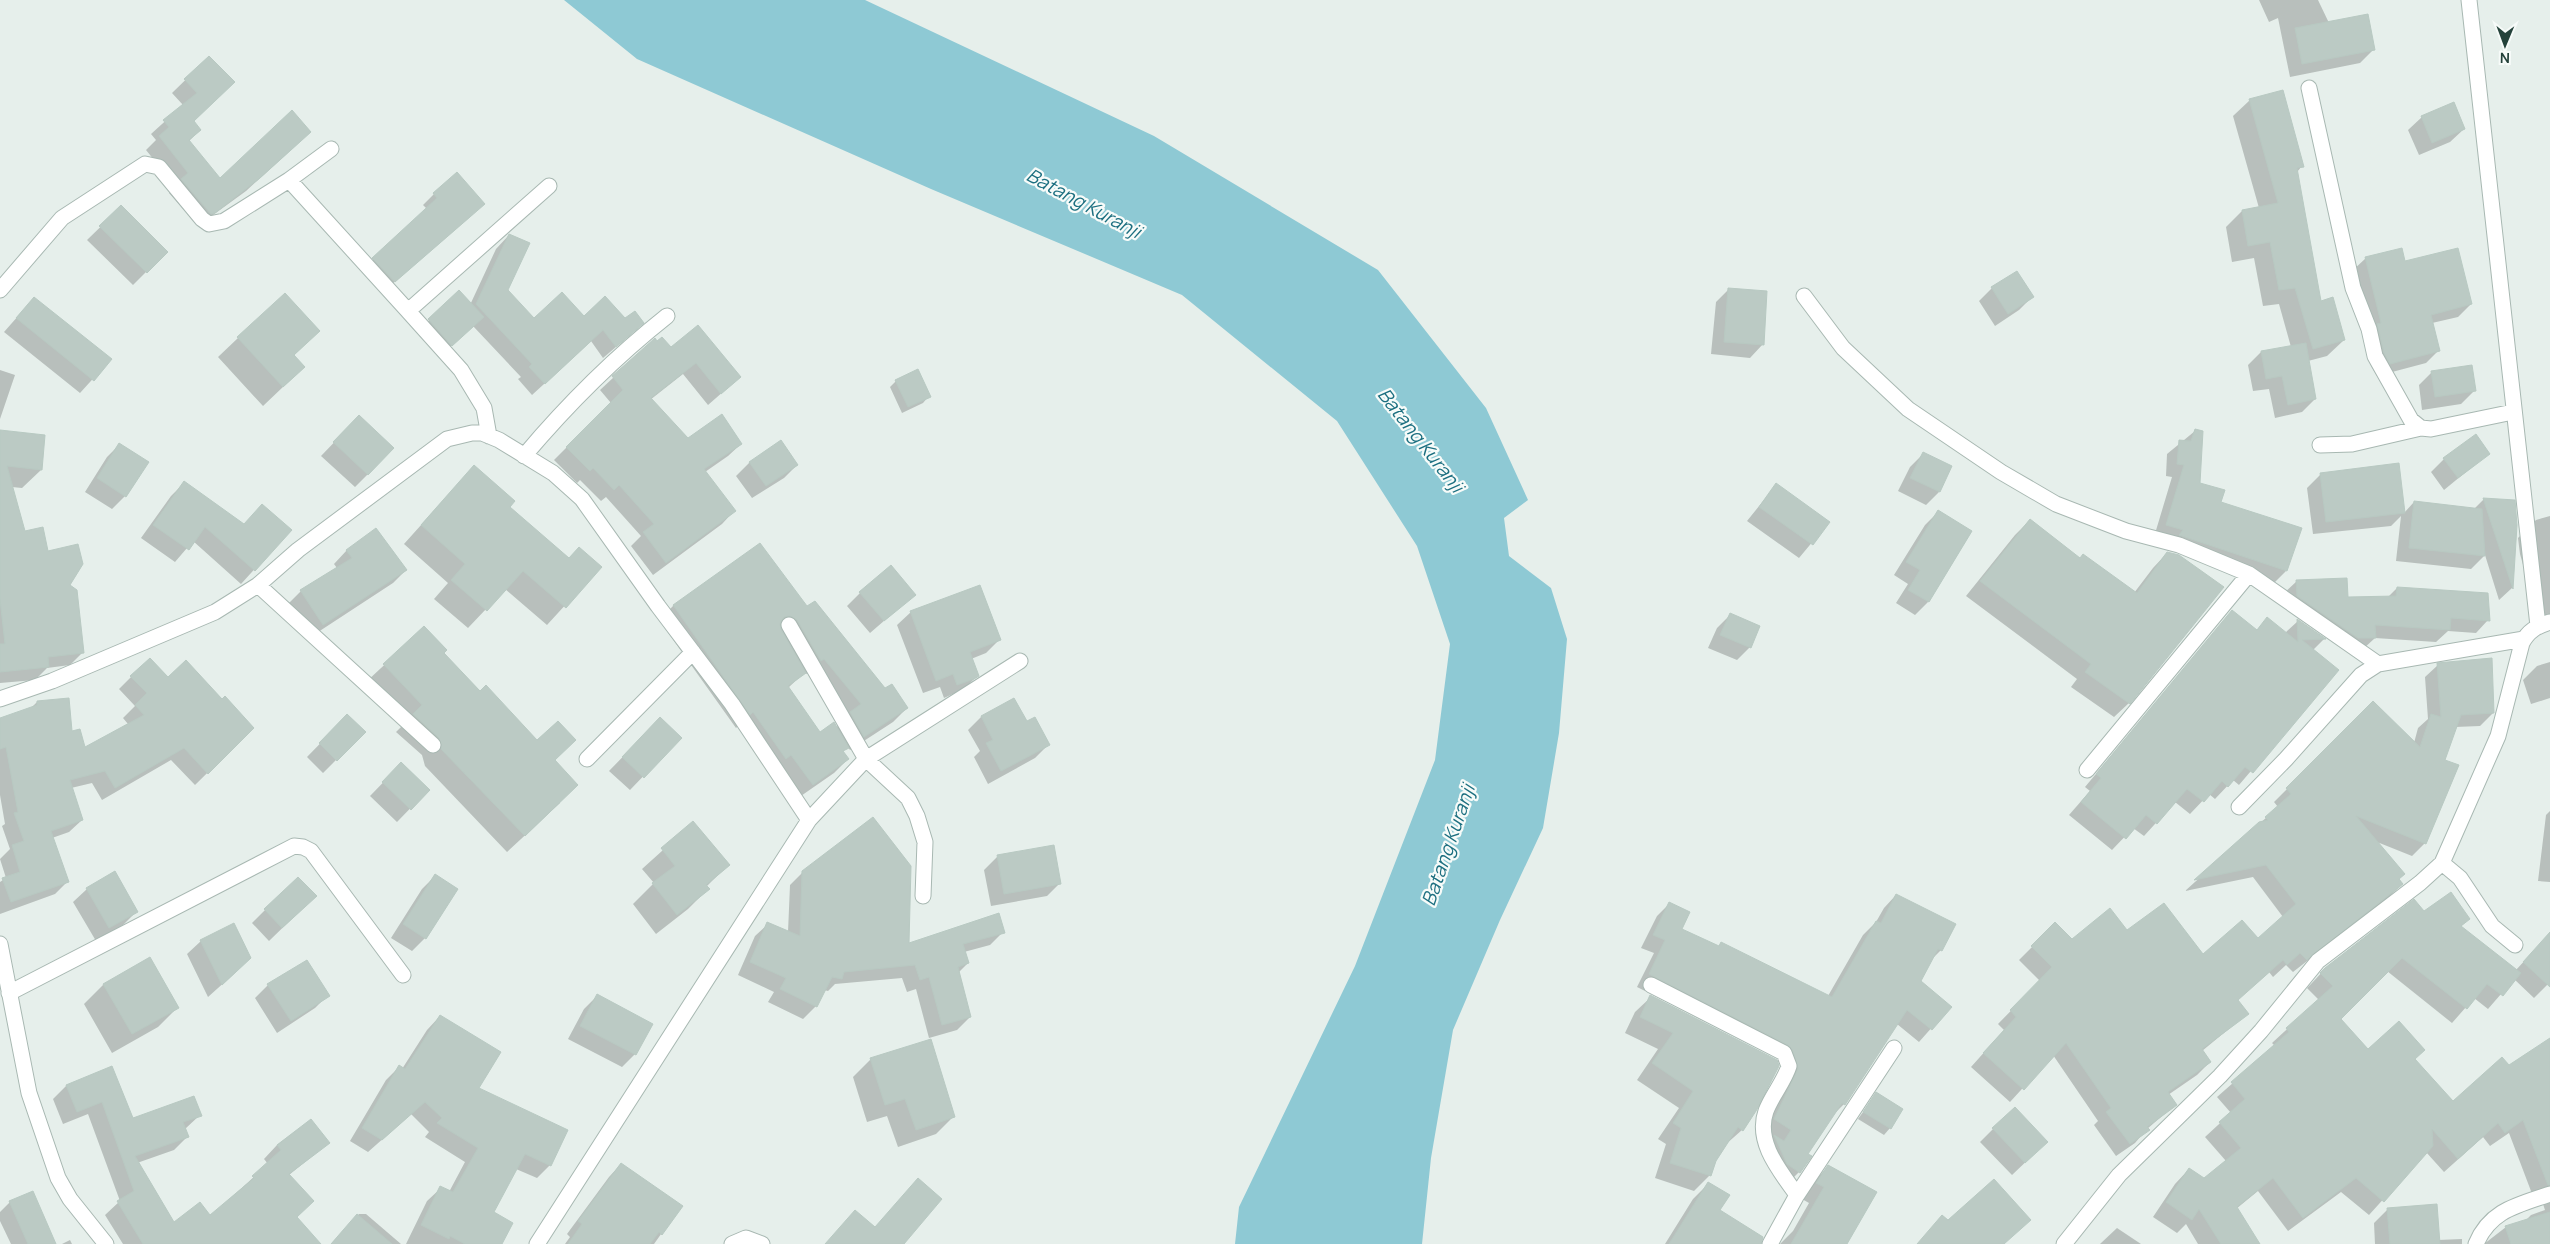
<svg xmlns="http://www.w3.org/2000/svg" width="2550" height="1244" viewBox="0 0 2550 1244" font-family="Manrope,sans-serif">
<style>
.water{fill:#8ec9d4}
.shadow{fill:#0003;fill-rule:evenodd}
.building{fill:#bbcac4;stroke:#b8c9c2}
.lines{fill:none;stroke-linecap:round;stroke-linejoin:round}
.minor-casing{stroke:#a8b8b2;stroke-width:17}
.minor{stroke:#fff;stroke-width:15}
.labels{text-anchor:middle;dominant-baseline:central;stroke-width:4.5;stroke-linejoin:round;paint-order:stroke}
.water-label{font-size:19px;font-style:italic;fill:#1c6f80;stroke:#f7fbf9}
</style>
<rect width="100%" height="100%" fill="#e6efeb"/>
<!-- water -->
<path class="water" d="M564 0H865L1154 136 1378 270 1486 408 1528 500 1504 518 1509 556 1551 588 1567 639 1559 733 1543 828 1500 920 1453 1030 1431 1158 1422 1244H1235L1239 1207 1355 966 1435 760 1450 644 1417 546 1337 421 1182 295 931 189 637 59Z"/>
<!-- shadow -->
<path class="shadow" d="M2259 0H2318L2329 23 2373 50 2360 63 2290 77 2278 18 2269 22Z
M209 57 193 122 200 130 189 141 219 180 296 145 246 191 198 226 169 193 175 186 146 150 156 140 151 134 183 105 172 93Z
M2250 100 2302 166 2297 172 2320 302 2344 340 2327 356 2308 361 2315 399 2302 412 2275 418 2269 389 2253 391 2248 365 2261 352 2291 347 2279 304 2263 306 2254 258 2232 262 2226 227 2242 211 2259 208 2233 116Z
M2422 117 2464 129 2450 142 2419 155 2408 130Z
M434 194 473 214 383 292 363 269 427 209 423 205Z
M121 207 166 252 133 285 87 240Z
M509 235 506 290 534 319 584 317 630 335 603 358 591 341 532 395 518 379 521 377 473 326 445 351 423 326 459 292 470 305 496 249Z
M2366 258 2404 262 2471 304 2458 317 2432 323 2439 350 2426 363 2377 376 2371 366 2365 338 2352 271Z
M1992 288 2032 297 2019 310 1995 326 1979 301Z
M1729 289 1763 344 1750 358 1711 354 1716 302Z
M34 298 110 360 80 393 4 332Z
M318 331 293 356 304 367 263 406 218 357 238 338Z
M654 340 740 377 708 405 683 374 650 400 688 440 741 444 728 456 705 472 734 511 722 524 653 575 631 546 641 536 606 497 601 501 580 480 577 483 554 460 611 403 600 390Z
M0 370 15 375 0 419Z
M2432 372 2474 391 2461 404 2422 410 2419 385Z
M896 381 929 396 923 403 902 413 890 387Z
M346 430 368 474 355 487 321 456Z
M2195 431 2198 484 2286 571 2274 583 2154 537 2172 477 2166 476 2167 454Z
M0 432 41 470 22 488 12 487 24 533 47 553 68 586 82 653 70 665 47 668 35 680 0 683Z
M780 442 797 465 784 478 752 498 736 476 749 463Z
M120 444 125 496 112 509 85 492 107 457Z
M2489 453 2444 490 2431 472 2444 459Z
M1923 454 1951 467 1939 492 1926 505 1898 491 1910 467Z
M474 466 509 507 569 559 600 567 547 625 505 589 468 628 434 599 448 583 404 544Z
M2321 474 2404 513 2414 502 2474 509 2484 499 2516 525 2512 588 2499 600 2485 555 2471 569 2396 561 2401 516 2391 526 2313 534 2307 488Z
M184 483 243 525 290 530 241 584 193 541 175 562 141 538 171 496Z
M1776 485 1829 522 1799 558 1747 521Z
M1938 512 1971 532 1928 602 1915 615 1896 603 1908 584 1894 575 1925 525Z
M2550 516V619L2539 622 2520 554 2518 538 2536 520Z
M2030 520 2080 559 2134 593 2153 568 2167 553 2129 703 2114 717 2071 687 2077 679 1966 596 2015 535Z
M759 545 807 608 885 690 907 708 893 722 850 750 848 747 842 752 848 759 834 773 798 798 739 725 736 728 659 620 673 606ZM805 672 806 674 810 672 846 717 836 728 819 734 788 688Z
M347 550 406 570 393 583 309 638 288 604 301 591 337 568 334 564Z
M2297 581 2347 598 2388 597 2397 588 2488 620 2476 633 2448 631 2436 642 2375 638 2362 650H2345L2285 608 2284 593Z
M860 593 914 595 870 633 847 606Z
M2232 611 2256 631 2267 619 2285 633 2298 621 2324 639 2313 650 2337 670 2239 785 2233 780 2215 799 2209 794 2190 814 2175 802 2144 836 2133 828 2112 850 2069 815 2090 791 2085 787Z
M911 612 999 640 986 653 971 659 977 676 964 689 944 698 940 687 923 693 897 625Z
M1730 615 1750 647 1737 660 1708 648 1717 628Z
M424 628 442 653 480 693 553 761 560 803 507 852 425 766 422 755 396 732 405 723 366 682Z
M2550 662V698L2531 704 2523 680 2537 666Z
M2438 665 2493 713 2480 726 2455 727 2444 760 2425 843 2412 856 2377 842 2402 884 2389 897 2293 972 2286 965 2273 977 2269 972 2237 1000 2247 1014 2202 1051 2210 1062 2197 1075 2168 1095 2175 1105 2147 1129 2135 1143 2116 1156 2094 1125 2098 1121 2053 1055 2010 1102 1971 1067 2004 1030 1998 1024 2040 981 2019 960 2055 924 2071 940 2127 932 2203 956 2258 940 2283 917 2253 877 2185 891 2278 807 2274 802 2373 703 2414 743 2418 728 2428 719 2425 677Z
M131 677 168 679 222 701 253 728 195 785 171 760 102 800 92 783 71 788 82 820 69 832 52 838 68 881 55 894 0 914V882L6 878 0 859 10 849 2 826 5 824 0 795V720L30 709 37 702 71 733 84 749 128 724 123 718 135 706 119 689Z
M1008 703 1048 745 1035 758 988 784 974 757 980 751 968 730 981 717Z
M347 716 364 732 323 773 307 757Z
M647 732 680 738 630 790 609 771Z
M401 764 428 790 397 822 370 796Z
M2550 811V882L2538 881 2546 815Z
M693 823 728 865 706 887 708 889 688 909 656 934 633 904 654 883 642 869Z
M1053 847 1060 883 1047 896 991 906 984 870 997 857Z
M803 872 908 945 1003 932 990 945 964 952 968 963 959 972 970 1017 957 1030 929 1038 916 989 907 992 902 978 835 984 828 991 824 990 816 1006 803 1019 768 1002 774 992 738 975 755 936 768 924 788 932 790 885Z
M435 876 425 938 412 951 391 938 422 889Z
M87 889 136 912 123 925 96 941 73 902Z
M1896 895 1941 950 1929 962 1919 982 1950 1007 1919 1042 1897 1024 1844 1104 1832 1116 1806 1154 1799 1172 1787 1184 1775 1177 1762 1148V1132L1786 1076 1776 1056 1637 987 1654 953 1641 948 1657 916 1669 904 1681 930 1718 947 1721 943 1828 996 1863 935 1876 922 1884 908Z
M302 909 269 941 252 923 265 910Z
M2423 913 2468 919 2460 927 2516 970 2550 933V982L2534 998 2514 979 2488 1009 2474 998 2452 1023 2387 971 2339 1019 2368 1051 2413 1059 2453 1103 2550 1039V1244H2484L2506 1227 2525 1221 2531 1215 2545 1210 2542 1201 2534 1199 2509 1133 2490 1146 2483 1137 2444 1172 2426 1152 2369 1215 2341 1192 2288 1231 2258 1191 2236 1209 2259 1244H2198L2186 1224 2177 1233 2153 1217 2175 1184 2189 1169 2204 1179 2226 1161 2205 1137 2231 1113 2217 1097 2275 1046 2272 1043 2319 1000 2307 988 2311 984 2325 969Z
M201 941 237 971 208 997 187 954Z
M149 958 178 1007 158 1027 112 1053 84 1004 103 985Z
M268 985 328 995 315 1008 277 1033 255 998Z
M597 996 635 1054 622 1067 568 1039 584 1009Z
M1651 997 1742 1130 1725 1145 1715 1160 1710 1175 1694 1191 1655 1178 1666 1144 1658 1139 1679 1108 1637 1080 1658 1049 1625 1033 1635 1012Z
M440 1016 477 1088 550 1165 537 1178 516 1169 492 1212 500 1244H406L427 1201 441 1188 449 1192 465 1162 425 1137 429 1132 411 1114 368 1152 350 1141 386 1080 399 1067 402 1069 427 1030Z
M871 1059 954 1116 936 1134 898 1147 887 1116 867 1122 853 1077Z
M111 1068 132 1120 200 1115 185 1129 187 1137 174 1150 137 1163 174 1224 210 1217 268 1164 264 1159 277 1145 311 1120 328 1143 289 1175 296 1217 320 1244H123L105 1215 120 1201 88 1114 63 1124 53 1099 66 1086Z
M1876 1094 1890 1128 1884 1135 1858 1119Z
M1993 1129 2033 1155 2012 1175 1980 1142Z
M621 1164 681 1206 654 1244H565L570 1237 567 1234 609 1177Z
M1828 1167 1846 1244H1780L1793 1231 1809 1203 1802 1199 1813 1182Z
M1708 1184 1718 1211 1762 1237 1761 1244H1665L1693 1199Z
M32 1192 54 1244H11L0 1221V1212L10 1202Z
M2388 1209 2438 1240 2462 1239V1244H2375L2374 1223Z
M359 1214H366L401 1244H331Z
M2117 1228 2141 1244H2100Z
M70 1240 72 1244H62Z"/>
<!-- building -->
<path class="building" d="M2368 14 2375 50 2302 64 2295 28Z
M209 56 235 82 194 121 201 130 189 140 220 178 292 110 311 132 260 178 215 213 211 214 181 179 188 173 159 136 169 127 163 120 197 93 184 79Z
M2283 90 2304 167 2297 168 2321 301 2333 297 2345 340 2313 349 2295 288 2279 290 2270 242 2248 246 2242 210 2278 203 2249 99Z
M2454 102 2465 129 2432 143 2421 116Z
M457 172 485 204 395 282 372 258 437 198 433 193Z
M121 205 168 252 147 273 99 226Z
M509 234 530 243 508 290 534 318 562 292 584 316 605 296 625 318 635 311 644 323 616 347 603 330 545 384 529 367 532 364 476 304Z
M2402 248 2405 261 2458 248 2472 304 2431 315 2440 351 2390 364 2384 353 2377 324 2381 323 2365 257Z
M2017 271 2034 297 2008 314 1991 287Z
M1728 288 1767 291 1764 345 1724 342Z
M459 290 484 317 452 346 428 319Z
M285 293 320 331 294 355 305 367 283 387 237 337Z
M34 297 112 359 94 381 16 318Z
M698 325 741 377 721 394 696 363 651 398 688 438 722 414 742 444 704 469 736 511 666 563 643 532 654 524 619 485 614 490 593 468 590 471 566 447 623 390 612 376 627 363 655 338 657 341 662 337 671 347Z
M2306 343 2316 399 2288 405 2282 376 2266 379 2261 351Z
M2472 365 2476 391 2435 397 2431 371Z
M918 369 931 397 908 407 895 380Z
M359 415 394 448 368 475 333 442Z
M2195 429 2203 431 2200 483 2225 490 2221 502 2302 528 2287 571 2179 535 2183 530 2166 525 2184 465 2177 464 2179 440 2191 441Z
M0 430 45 435 42 470 7 466 25 531 43 527 48 551 78 544 83 564 70 585 77 590 84 653 48 657 49 667 0 672V644H5L0 599Z
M2476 434 2490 454 2458 478 2443 458Z
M781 440 798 465 766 486 749 462Z
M119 443 149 462 126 497 97 478Z
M1923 452 1952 466 1940 492 1910 478Z
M2399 463 2405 513 2326 522 2320 473Z
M474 465 515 501 510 507 569 558 579 547 602 567 566 608 523 571 487 611 451 580 465 564 421 525Z
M184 481 244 524 262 504 292 530 255 571 205 527 189 550 153 525Z
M1776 483 1830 522 1813 545 1759 507Z
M2483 498 2515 500 2517 525 2513 589Z
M2414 501 2482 509 2485 556 2409 548Z
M1938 510 1972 531 1929 602 1908 590 1920 570 1906 562Z
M2030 519 2080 558 2083 554 2137 593 2167 552 2179 555 2224 587 2130 704 2085 672 2091 664 1980 581Z
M376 528 407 570 323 625 300 590 352 558 346 550Z
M760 543 807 606 815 601 885 688 892 684 908 708 864 737 850 712 861 704 824 659 821 661 797 620 790 616 784 617 780 624 781 629 806 673 788 686 820 732 834 722 849 748 843 751 849 759 813 785 791 755 786 759 753 712 750 715 673 605Z
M891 565 916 595 884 621 859 592Z
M2347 578 2348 597 2396 596 2397 587 2488 593 2490 621 2451 618 2450 630 2375 625 2376 638H2358L2297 596 2296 580Z
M980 585 1001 640 970 652 979 676 974 679 957 685 953 674 936 681 910 611Z
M2232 610 2257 630 2267 617 2298 642 2297 619 2326 639 2302 640 2339 670 2253 773 2245 767 2228 787 2222 781 2204 802 2187 789 2157 824 2146 815 2126 839 2081 802 2101 778 2096 774Z
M1730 613 1760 626 1751 648 1720 635Z
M424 626 447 650 444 653 480 691 486 685 537 740 558 721 576 740 555 760 578 785 525 836 441 749 439 738 413 714 422 705 383 664Z
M150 658 168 677 186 660 222 699 225 696 254 728 208 774 184 748 115 788 105 771 70 780 83 820 51 831 69 882 11 902 2 878 20 872 12 845 24 841 14 813 18 812 6 747 0 749V718L37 705V701L69 698 72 731 80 729 85 747 144 715 135 705 147 693 130 676Z
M2492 658 2494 713 2461 715 2445 760 2459 765 2426 844 2356 816 2405 874 2399 879 2403 884 2307 960 2300 953 2287 965 2283 960 2238 1000 2249 1014 2202 1049 2211 1062 2168 1092 2177 1105 2147 1127 2150 1130 2130 1144 2106 1112 2111 1108 2066 1043 2024 1090 1983 1053 2016 1017 2010 1010 2052 967 2031 946 2055 922 2072 939 2110 908 2127 930 2164 903 2203 954 2242 920 2258 938 2296 904 2266 865 2194 880 2259 822 2268 820 2265 817 2291 794 2286 788 2373 701 2420 747 2431 714 2441 717 2437 663Z
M1014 698 1027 721 1035 717 1050 745 1001 771 986 743 993 740 981 716Z
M347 714 366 732 337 761 319 743Z
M660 717 682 738 644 778 622 757Z
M401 762 430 790 411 810 382 782Z
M873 817 911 866 909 943 999 913 1005 933 963 944 969 963 958 967 971 1017 942 1025 929 977 920 980 915 965 844 972 842 979 832 977 817 1007 780 989 786 978 750 962 767 922 800 936 802 871Z
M693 821 730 865 706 885 710 889 677 915 652 883 675 866 661 848Z
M1054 845 1061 884 1004 894 997 855Z
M115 871 138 912 109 928 86 888Z
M435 874 458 889 426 939 403 924Z
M298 877 317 896 282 928 264 909Z
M2451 892 2470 919 2461 926 2521 973 2503 996 2487 984 2467 1009 2402 958 2341 1019 2368 1049 2399 1021 2425 1050 2415 1059 2453 1101 2502 1057 2509 1065 2550 1038V1185H2548L2523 1120 2505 1133 2498 1123 2458 1159 2432 1129 2433 1146 2384 1202 2356 1178 2303 1218 2273 1178 2237 1207 2260 1244H2221L2199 1209 2192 1220 2166 1202 2189 1168 2204 1178 2241 1148 2219 1122 2245 1099 2231 1082 2289 1032 2286 1028 2333 986 2320 973 2325 968 2414 899 2424 911Z
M1896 894 1956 924 1942 951 1938 949 1921 981 1952 1007 1932 1030 1907 1010 1845 1105 1842 1103 1808 1154 1812 1156 1800 1173 1787 1164 1774 1135 1784 1141 1791 1130 1774 1119 1798 1069 1792 1049 1788 1045 1649 974 1665 940 1653 935 1669 902 1690 912 1682 929 1719 946 1721 942 1832 997 1876 921 1881 923Z
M234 923 251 958 222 985 200 940Z
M2550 932V987L2523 962Z
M150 957 179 1008 132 1034 103 984Z
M307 960 330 996 291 1021 267 984Z
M597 994 653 1024 636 1055 580 1026Z
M1650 995 1777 1060 1779 1066 1756 1111 1743 1131 1738 1127 1716 1161 1711 1176 1670 1163 1681 1128 1673 1123 1693 1091 1652 1063 1673 1033 1640 1017Z
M440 1015 501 1052 479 1088 568 1130 551 1166 525 1154 494 1212 513 1223 502 1244H465L450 1236 449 1239 421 1225 440 1186 453 1192 478 1148 437 1123 442 1118 425 1102 382 1140 362 1128 399 1065 405 1069Z
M931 1039 955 1117 916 1130 905 1099 885 1105 870 1058Z
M112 1066 133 1118 194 1096 202 1116 183 1122 189 1137 135 1156 174 1222 200 1202 210 1215 254 1178 252 1176 281 1150 277 1145 311 1119 330 1143 289 1174 314 1201 297 1217 321 1244H143L117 1201 134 1191 102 1102 77 1112 66 1085Z
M1876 1092 1903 1109 1891 1129 1863 1112Z
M2015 1107 2048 1142 2025 1163 1992 1128Z
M621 1163 683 1206 662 1235 659 1232 650 1244H568L582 1224 578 1221Z
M1828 1165 1877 1192 1847 1244H1791L1824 1187 1816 1183Z
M918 1178 942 1199 904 1244H825L855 1210 875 1227Z
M1994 1179 2031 1220 2004 1244H1917L1942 1215 1948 1220Z
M1708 1182 1730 1195 1720 1210 1763 1237 1761 1244H1669Z
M33 1191 56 1244H28L9 1201Z
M2437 1204 2440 1244H2390L2387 1208Z
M2550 1212V1244H2511L2505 1226Z
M357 1214 392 1244H331Z"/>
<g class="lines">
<!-- minor casing -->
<g class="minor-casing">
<path id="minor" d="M2469 0 2538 626
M2309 88 2353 288 2369 329 2375 356 2411 420 2421 428 2431 429 2513 412
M289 180 331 149
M0 290 62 218 145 164 159 167 202 219 209 224 224 221 289 180 408 311 549 186
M1804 296 1843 348 1908 409 2001 472 2056 504 2126 531 2179 545 2249 574 2378 664
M408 311 461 370 484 408 489 436
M2320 445 2352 444 2421 428
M524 456C567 405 614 358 667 316
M258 585 433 745
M789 625 866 759 908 798 917 816 925 842 923 896
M0 699 52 681 215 612 258 585 298 550 447 439 472 433H482L499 440 553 473 582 499 658 606 732 704 809 820
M587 759 693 652
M2087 770 2249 574
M2239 807 2286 759 2361 675 2378 664 2524 639
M2442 863 2460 878 2492 926 2515 945
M0 944 29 1093 58 1178 70 1199 106 1244
M1651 985 1784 1053 1789 1066C1784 1082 1772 1095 1766 1111 1755 1142 1780 1171 1797 1195
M9 993 294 846 303 847 311 851 403 975
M537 1244 809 820 866 759 1020 661
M732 1244 746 1238 762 1244
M1770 1244 1797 1195 1894 1048
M2064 1244 2119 1175 2220 1076 2261 1031 2318 961 2420 883 2442 863 2498 736 2522 643C2528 631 2537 626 2550 622
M2476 1244C2490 1210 2518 1205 2550 1194"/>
</g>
<!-- minor -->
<use href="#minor" class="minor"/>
</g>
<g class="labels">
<!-- water labels -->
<g class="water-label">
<text transform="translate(1084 203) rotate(28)">Batang Kuranji</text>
<text transform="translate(1421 440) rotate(52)">Batang Kuranji</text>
<text transform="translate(1448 845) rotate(-71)">Batang Kuranji</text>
</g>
</g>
<!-- north arrow -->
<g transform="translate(2505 45) rotate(181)" stroke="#f7fbf9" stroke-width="4" paint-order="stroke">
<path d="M0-4L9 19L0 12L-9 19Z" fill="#24423a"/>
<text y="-8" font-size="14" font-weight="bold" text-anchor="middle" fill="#24423a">N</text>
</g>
</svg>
